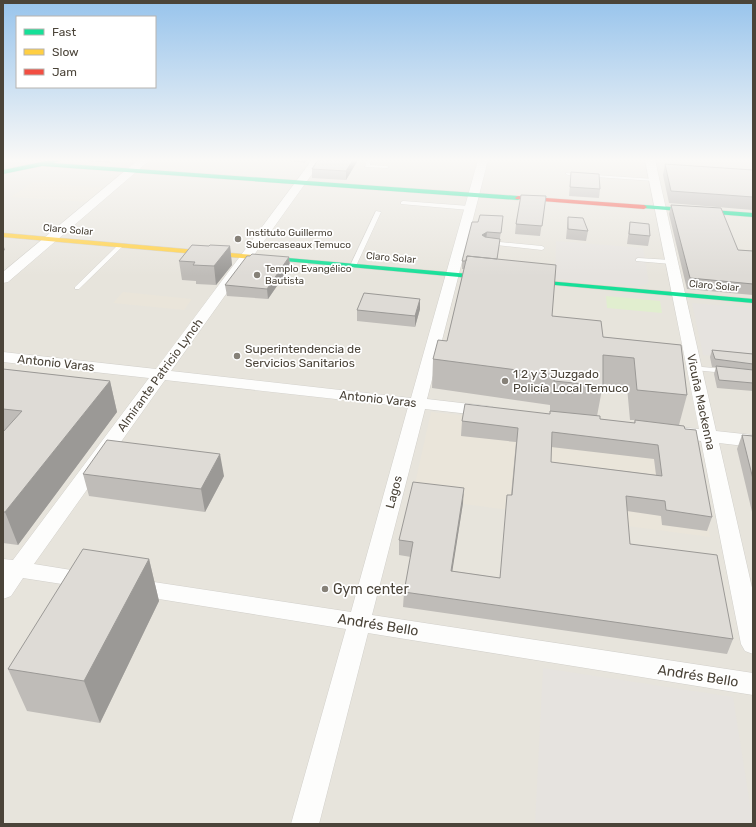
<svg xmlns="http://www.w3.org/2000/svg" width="756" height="827" viewBox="0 0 756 827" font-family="Rubik,sans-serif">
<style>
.residential{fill:#e7e4dc}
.education{fill:#eae5da}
.green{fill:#e1eecf}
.parking{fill:#e6e3df}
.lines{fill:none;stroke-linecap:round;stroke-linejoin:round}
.lane-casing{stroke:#d2d0cb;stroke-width:1}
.street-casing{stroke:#d2d0cb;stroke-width:1}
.fast-casing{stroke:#d3cfc5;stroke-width:1}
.slow-casing{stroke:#d3cfc5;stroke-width:1}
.jam-casing{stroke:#d3cfc5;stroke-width:1}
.lane{fill:#fdfdfc;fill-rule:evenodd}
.street{fill:#fdfdfc;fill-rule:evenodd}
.fast{fill:#16e098;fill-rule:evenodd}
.slow{fill:#ffcf43;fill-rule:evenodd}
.jam{fill:#f24e42;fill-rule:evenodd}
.wall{fill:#bfbcb8;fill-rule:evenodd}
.shaded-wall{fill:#9b9996}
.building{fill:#dedbd6;stroke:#9b9996;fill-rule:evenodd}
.poi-dot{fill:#868178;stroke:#fff;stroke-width:1.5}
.labels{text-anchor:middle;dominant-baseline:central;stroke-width:3.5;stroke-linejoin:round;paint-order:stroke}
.far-street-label{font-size:10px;fill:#4b4439;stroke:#fff}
.far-poi-label{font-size:10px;fill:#4b4439;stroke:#fff;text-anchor:start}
.poi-label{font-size:12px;fill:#4b4439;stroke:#fff;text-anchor:start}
.street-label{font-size:12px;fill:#4b4439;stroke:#fff}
.near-poi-label{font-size:14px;fill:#4b4439;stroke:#fff;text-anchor:start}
.near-street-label{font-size:14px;fill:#4b4439;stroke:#fff}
</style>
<rect width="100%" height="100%" fill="#f4f2ee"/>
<!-- residential -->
<path class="residential" d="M3 160H753V824H3Z"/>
<!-- education -->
<path class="education" d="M33 182 105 188 88 202 11 197Z
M123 292 192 299 184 310 113 303Z
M431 412 694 441 710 537 412 497Z"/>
<!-- green -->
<path class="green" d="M606 296 660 301 662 313 607 308Z"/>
<!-- parking -->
<path class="parking" d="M556 241 643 248 649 283 641 286 555 279Z
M692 303 753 308V359L703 355Z
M543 668 733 697 753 824H535Z"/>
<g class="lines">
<!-- lane casing -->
<g class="lane-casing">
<path id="lane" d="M367 160H371L370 165 387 166 389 167 387 168 365 167Z
M566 173 654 179 656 180 654 181 568 175 566 174Z
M403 201 469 206 472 208 469 210 401 204V202Z
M376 211 381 212 356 266 353 268 351 267 350 266Z
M489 241 542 246 545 248 542 250 487 244 486 243Z
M120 244 123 246 122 247 79 289H75V287L118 245Z
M638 258 671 260 674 262 671 264 636 261V259Z
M691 366 725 369 729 371 725 373 694 370 690 368Z"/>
</g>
<!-- street casing -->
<g class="street-casing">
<path id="street" d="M138 160H150L8 282 3 283V272Z
M312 160H322L171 371 411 398 478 160H488L427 399 487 406 493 407 495 411 493 415 487 416 425 409 372 615 753 673V695L368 633 319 824H291L346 629 134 595 126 593 123 587 126 581 134 579 351 612 408 407 165 380 34 564 96 574 99 580 96 586 88 588 23 578 11 596 3 599V559L13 560 149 378 3 362V352L156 369Z
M645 160H655L716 431 753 435V447L719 443 753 592V654L745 651 741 644 701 441 668 436 665 432 668 428 674 427 699 429Z"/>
</g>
<!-- fast casing -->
<g class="fast-casing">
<path id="fast" d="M51 160H63L53 163 518 196 521 198 518 200 42 166 3 174V170Z
M644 205 753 213V217L642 208 641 207Z
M253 255 492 276 496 278 492 280 251 258 250 257Z
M524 279 753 299V303L522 282 520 281Z"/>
</g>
<!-- slow casing -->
<g class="slow-casing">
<path id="slow" d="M3 233 253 255 256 257 253 259 3 237Z"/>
</g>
<!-- jam casing -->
<g class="jam-casing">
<path id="jam" d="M518 196 644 205 647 207 644 209 516 199 515 198Z"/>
</g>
<!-- lane -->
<use href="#lane" class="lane"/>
<!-- street -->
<use href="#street" class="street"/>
<!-- fast -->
<use href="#fast" class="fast"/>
<!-- slow -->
<use href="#slow" class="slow"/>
<!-- jam -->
<use href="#jam" class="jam"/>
</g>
<!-- wall -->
<path class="wall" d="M83 160H110L111 163 84 161Z
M283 160H306L305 163Z
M318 160H358L346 180 312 178V169Z
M665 164 753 170V210L669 203 663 175Z
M571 172 600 189 599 198 569 196Z
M546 196 540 236 515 234 516 224Z
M671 205 738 250 753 251V295L687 289 669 214Z
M568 217 588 231 586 241 566 239Z
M478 222 502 224 497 259 552 316 603 337 681 345 687 395 679 425 685 429 712 517 707 531 662 525 661 516 627 511 630 544 733 639 727 654 403 607 404 592 411 557 399 555V540L463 503 452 571 500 578 506 509 507 495H511L516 442 461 436 462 421 550 414V405L432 388 433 359 447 341 464 269H462V261ZM603 384 627 387 630 420H635L634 423 600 419 597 416ZM551 447 654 459 656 475 551 462Z
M630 222 650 236 648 246 627 244Z
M209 246H230L232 265 216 285 196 284V281L182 280 179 261Z
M289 257 290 267 268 299 227 296 225 285Z
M420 309 415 327 357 321V310Z
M712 350 753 354V391L717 388 714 374 716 367H712L710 357Z
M3 369 110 381 117 412 18 545 3 543Z
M742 435 753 436V516L737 449Z
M83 474 224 476 205 512 89 496Z
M149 559 159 601 100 723 27 711 8 669Z"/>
<!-- shaded-wall -->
<path class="shaded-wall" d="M353 160H358L346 180V171Z
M487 232 486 240 482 235Z
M3 244 5 250 3 251Z
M230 246 232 265 216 285 214 266Z
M289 257 290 267 268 299 267 289Z
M420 299V309L415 327V316Z
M110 381 117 412 18 545 5 512Z
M220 454 224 476 205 512 201 489Z
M464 488 463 503 450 586 451 571Z
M149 559 159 601 100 723 84 681Z"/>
<!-- building -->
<path class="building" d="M318 160H353L346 171 312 169Z
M665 164 753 170V197L671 191Z
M571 172 599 174 600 189 570 187Z
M521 195 546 196 542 226 516 224Z
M671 205 721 208 738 250 753 251V284L690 278Z
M480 215 503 216 501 233 487 232 482 235 485 237 500 239 497 259 467 256 466 261H462L472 222H478Z
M568 217 583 218 588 231 568 229Z
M630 222 649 224 650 236 629 234Z
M192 245 209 246 210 245 230 246 214 266 193 265 195 262 179 261Z
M252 254 289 257 267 289 225 285 247 256H250Z
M467 256 556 265 552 316 601 321 603 337 681 345 687 395 637 390 634 358 603 355V386L554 381 555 375 433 359 438 340 447 341Z
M364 293 420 299 415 316 357 310Z
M712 350 753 354V364L715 359Z
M716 366 753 370V383L719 380Z
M3 369 110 381 5 512H3V432L22 411 3 409Z
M465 404 550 414V411L600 416V419L635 423V420L684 426 685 429 696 430 712 517 666 510 665 501 626 496 630 544 717 555 733 639 404 592 413 542 399 540 413 482 464 488 451 571 500 578 507 495H512L518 428 462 421ZM552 432 658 445 662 476 551 462Z
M742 435 753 436V479Z
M107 440 220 454 201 489 83 474Z
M83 549 149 559 84 681 8 669Z"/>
<!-- sky -->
<linearGradient id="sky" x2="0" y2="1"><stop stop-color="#98c4ec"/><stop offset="0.58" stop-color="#faf9f7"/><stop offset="1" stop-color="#faf9f7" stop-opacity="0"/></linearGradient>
<rect width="756" height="276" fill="url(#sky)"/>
<!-- markers -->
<g class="poi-dot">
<circle cx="238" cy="239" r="4"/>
<circle cx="257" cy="275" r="4"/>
<circle cx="237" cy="356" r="4"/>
<circle cx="505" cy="381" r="4"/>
<circle cx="325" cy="589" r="4"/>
</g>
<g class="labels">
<!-- far-street labels -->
<g class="far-street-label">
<text transform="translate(68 230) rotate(5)">Claro Solar</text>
<text transform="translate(391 258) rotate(5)">Claro Solar</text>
<text transform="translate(714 286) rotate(5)">Claro Solar</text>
</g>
<!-- far-poi labels -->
<g class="far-poi-label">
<text x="246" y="233">Instituto Guillermo<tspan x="246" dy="12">Subercaseaux Temuco</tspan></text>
<text x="265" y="269">Templo Evangélico<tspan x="265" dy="12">Bautista</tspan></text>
</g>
<!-- poi labels -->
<g class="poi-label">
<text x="245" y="349">Superintendencia de<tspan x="245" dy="14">Servicios Sanitarios</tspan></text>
<text x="513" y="374">1 2 y 3 Juzgado<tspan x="513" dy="14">Policía Local Temuco</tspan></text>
</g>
<!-- street labels -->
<g class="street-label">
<text transform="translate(56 363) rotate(6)">Antonio Varas</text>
<text transform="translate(160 375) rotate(-54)">Almirante Patricio Lynch</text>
<text transform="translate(378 399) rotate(6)">Antonio Varas</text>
<text transform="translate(701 402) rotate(78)">Vicuña Mackenna</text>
<text transform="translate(394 492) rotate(-75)">Lagos</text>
</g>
<!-- near-poi labels -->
<g class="near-poi-label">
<text x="333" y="589">Gym center</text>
</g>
<!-- near-street labels -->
<g class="near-street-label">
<text transform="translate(378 625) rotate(9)">Andrés Bello</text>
<text transform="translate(698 676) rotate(9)">Andrés Bello</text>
</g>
</g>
<!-- border -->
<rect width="756" height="827" fill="none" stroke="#4b4439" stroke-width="8"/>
<!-- legend -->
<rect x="16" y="16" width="140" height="72" fill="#ffffff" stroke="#b7b4b0"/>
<rect x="24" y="29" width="20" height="6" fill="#16e098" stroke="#b7b4b0"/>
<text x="52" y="36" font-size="12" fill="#4b4439">Fast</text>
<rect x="24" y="49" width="20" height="6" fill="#ffcf43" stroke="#b7b4b0"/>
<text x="52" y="56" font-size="12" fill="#4b4439">Slow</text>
<rect x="24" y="69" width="20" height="6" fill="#f24e42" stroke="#b7b4b0"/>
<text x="52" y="76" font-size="12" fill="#4b4439">Jam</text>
</svg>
